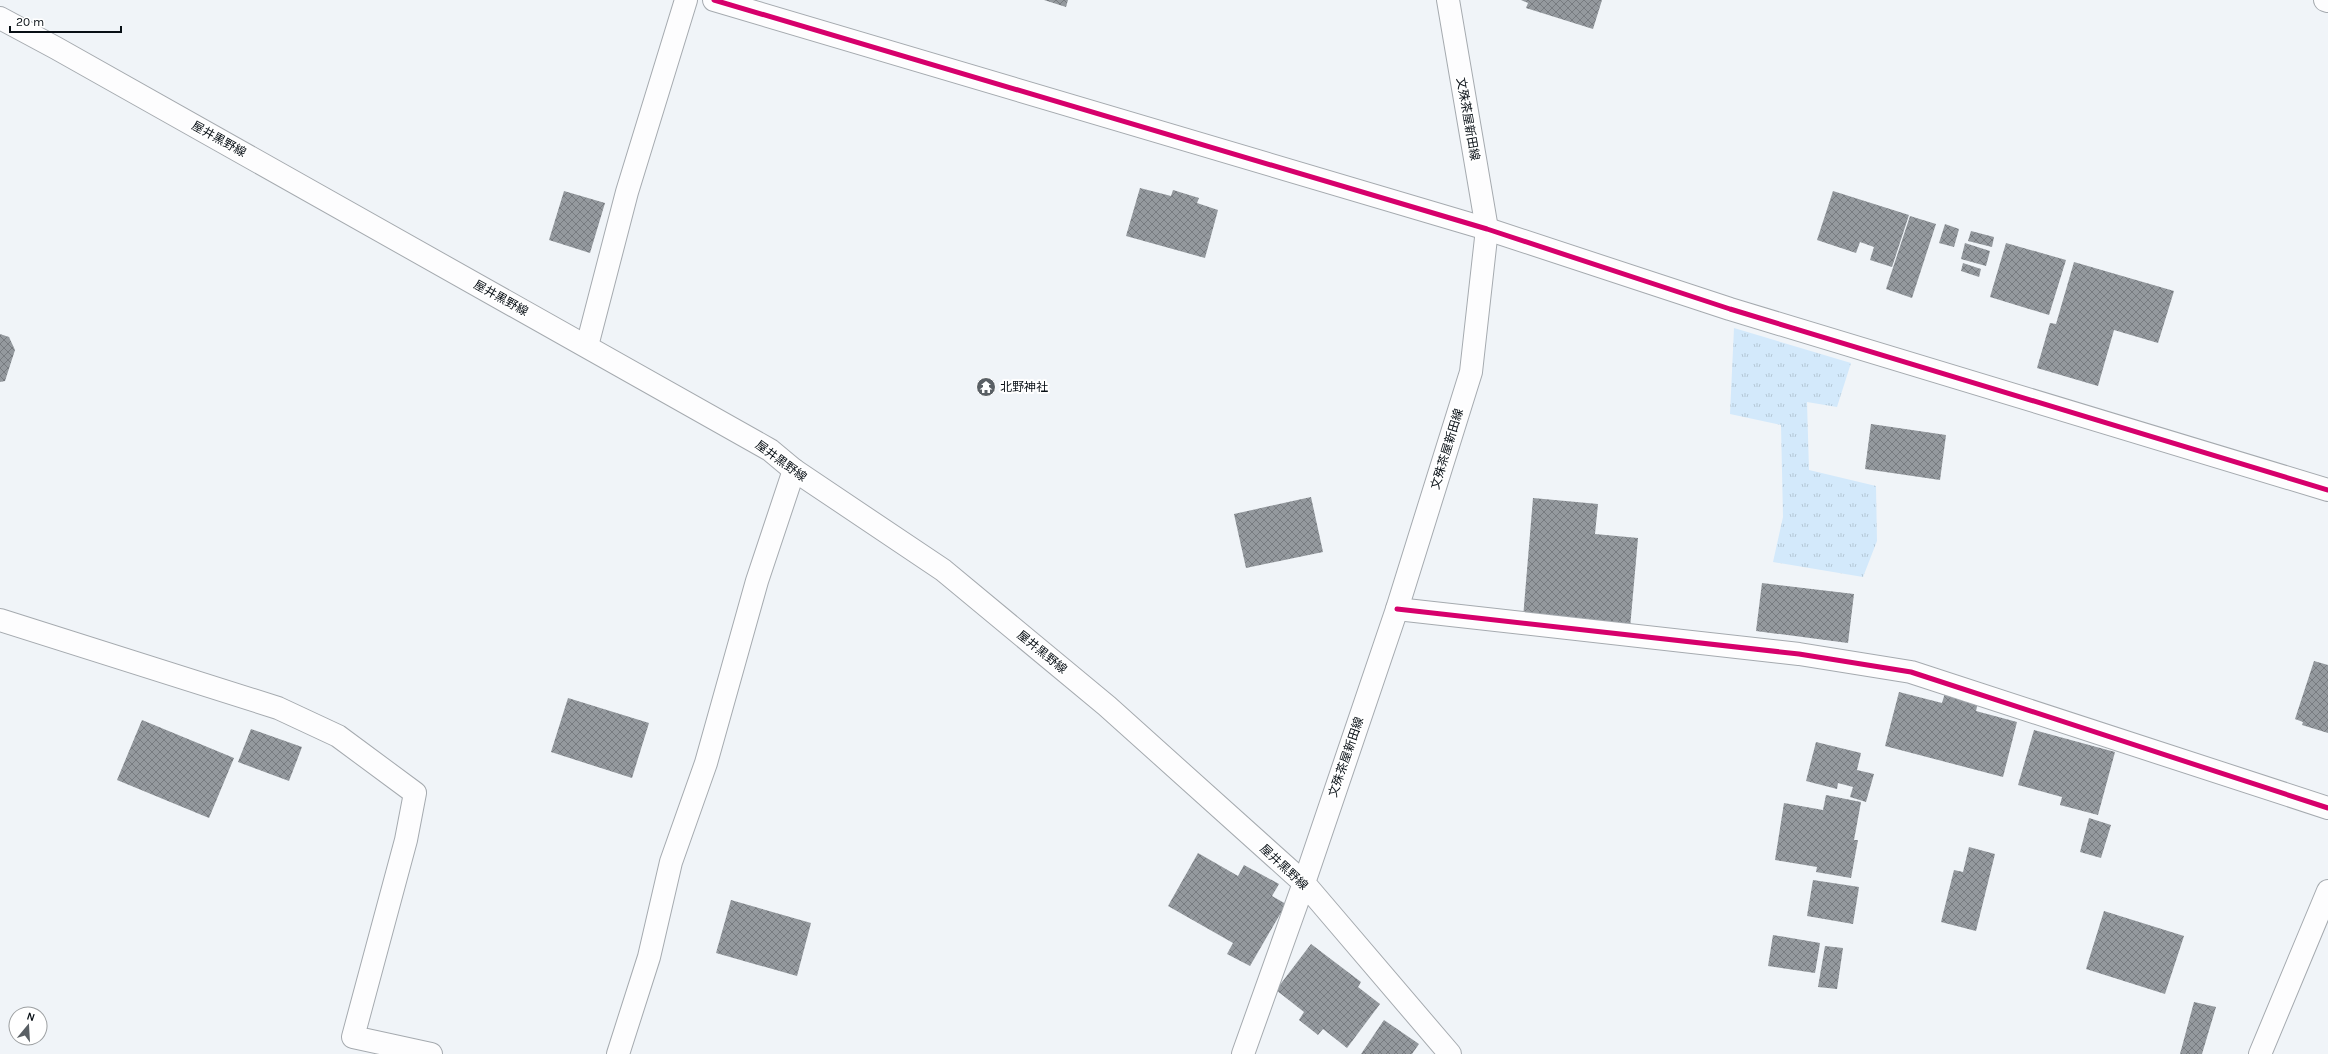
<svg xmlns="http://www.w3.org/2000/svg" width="2328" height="1054" viewBox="0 0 2328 1054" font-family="Karla,'Noto Sans JP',sans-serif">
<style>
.grass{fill:url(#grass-tufts)}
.building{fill:url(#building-cross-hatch)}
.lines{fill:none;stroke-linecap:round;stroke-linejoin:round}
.minor-casing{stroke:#a5aaaf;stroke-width:24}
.secondary-casing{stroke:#a5aaaf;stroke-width:24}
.minor{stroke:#fdfdfe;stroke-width:22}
.secondary{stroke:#fdfdfe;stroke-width:22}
.cycleway-casing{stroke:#fff;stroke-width:8}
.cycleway{stroke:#d6006c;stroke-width:5}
.labels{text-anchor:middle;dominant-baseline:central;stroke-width:4;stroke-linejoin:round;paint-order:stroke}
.street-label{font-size:12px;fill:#080f15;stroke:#fff}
.poi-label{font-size:12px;fill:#080f15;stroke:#fff;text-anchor:start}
</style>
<defs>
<pattern id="grass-tufts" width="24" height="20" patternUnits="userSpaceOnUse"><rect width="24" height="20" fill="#d3e9fb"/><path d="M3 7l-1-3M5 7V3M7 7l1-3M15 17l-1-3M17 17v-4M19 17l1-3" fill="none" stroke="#b4c7d6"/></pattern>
<pattern id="building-cross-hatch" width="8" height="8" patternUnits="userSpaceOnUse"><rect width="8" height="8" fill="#94999e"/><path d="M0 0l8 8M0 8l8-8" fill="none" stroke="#777b80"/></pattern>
</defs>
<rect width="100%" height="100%" fill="#f0f4f8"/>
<!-- grass -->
<path class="grass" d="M1734 328 1851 363 1837 407 1807 402 1809 470 1876 486 1877 541 1863 577 1773 562 1783 517 1781 425 1730 414Z"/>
<!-- building -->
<path class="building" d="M1044 0H1068L1066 7Z
M1521 0H1602L1593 29 1526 8 1528 3Z
M1140 188 1171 196 1173 190 1199 198 1197 203 1218 210 1205 258 1126 236Z
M564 191 605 203 590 253 549 240Z
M1833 191 1909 215 1892 267 1870 260 1874 247 1860 242 1856 253 1817 240Z
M1910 216 1936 224 1912 298 1886 289Z
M1945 224 1959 229 1954 247 1939 243Z
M1971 231 1994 237 1992 247 1968 241Z
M1965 243 1990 251 1986 266 1961 259Z
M2006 243 2066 260 2049 315 1990 297Z
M2074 262 2174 291 2158 343 2114 330 2098 386 2037 368 2050 323 2056 324Z
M1963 263 1981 269 1979 277 1961 271Z
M0 334 9 337 15 350 5 381 0 382Z
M1871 424 1946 435 1940 480 1865 469Z
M1311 497 1323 552 1246 568 1234 514Z
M1533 498 1598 504 1595 534 1638 538 1630 628 1523 618Z
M1762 583 1854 594 1848 643 1756 631Z
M2314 661 2328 665V733L2302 725 2303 722 2295 719Z
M1899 692 1942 703 1945 693 1978 702 1976 711 2017 722 2003 777 1885 746Z
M568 698 649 723 632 778 551 752Z
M142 720 234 758 209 818 117 780Z
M251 729 302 747 289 781 238 762Z
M2034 730 2115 752 2098 815 2060 805 2062 797 2018 785Z
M1816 742 1861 753 1857 770 1874 774 1866 802 1850 797 1853 787 1838 783 1837 789 1806 781Z
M1826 795 1861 802 1854 840H1858L1851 878 1816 872 1817 867 1775 860 1784 803 1823 810Z
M2089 818 2111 825 2101 858 2080 852Z
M1969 847 1995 854 1976 931 1941 922 1954 870 1963 872Z
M1198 853 1238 876 1244 865 1279 884 1272 896 1286 904 1250 966 1227 954 1233 943 1168 906Z
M1813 880 1859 887 1853 924 1807 916Z
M731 900 811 923 797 976 716 953Z
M2104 911 2184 936 2165 994 2086 969Z
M1773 935 1820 943 1815 973 1768 966Z
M1311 944 1361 982 1358 987 1380 1004 1347 1048 1323 1029 1318 1035 1299 1020 1304 1012 1276 990Z
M1825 946 1843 948 1837 989 1818 987Z
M2194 1002 2216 1007 2202 1054H2180Z
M1384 1020 1419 1044 1412 1054H1361Z"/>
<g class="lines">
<!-- minor casing -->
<g class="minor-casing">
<path id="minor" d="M714 0 1487 229 1730 309 2328 490
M2325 0 2328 1
M587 346 627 192 686 0
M1397 609 1799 654 1911 672 2328 808
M0 620 278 708 338 736 415 793 406 840 353 1037 431 1054
M618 1054 649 957 671 862 706 763 757 581 794 470
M1243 1054 1304 883
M2260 1054 2328 891"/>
</g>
<!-- secondary casing -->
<g class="secondary-casing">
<path id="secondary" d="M0 18 56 48 770 450 794 470 943 570 1107 706 1304 883 1450 1054
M1304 883 1397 609 1471 372 1487 229 1448 0"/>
</g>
<!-- minor -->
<use href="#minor" class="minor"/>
<!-- secondary -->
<use href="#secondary" class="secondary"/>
<!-- cycleway casing -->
<g class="cycleway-casing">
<path id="cycleway" d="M714 0 1487 229 1730 309 2328 490
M1397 609 1799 654 1911 672 2328 808"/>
</g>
<!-- cycleway -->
<use href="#cycleway" class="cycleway"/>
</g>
<!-- icons -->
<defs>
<g id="temple-disc" transform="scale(1)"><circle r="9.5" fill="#595f64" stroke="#fff"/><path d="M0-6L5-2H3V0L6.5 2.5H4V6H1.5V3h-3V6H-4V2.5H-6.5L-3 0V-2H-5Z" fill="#fff"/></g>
</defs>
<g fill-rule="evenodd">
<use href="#temple-disc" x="986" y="387"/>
</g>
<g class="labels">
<!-- street labels -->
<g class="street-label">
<text transform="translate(1468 119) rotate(80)">文殊茶屋新田線</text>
<text transform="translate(219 139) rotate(29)">屋井黒野線</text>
<text transform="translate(501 298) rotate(29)">屋井黒野線</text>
<text transform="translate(1447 449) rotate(-73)">文殊茶屋新田線</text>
<text transform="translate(781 461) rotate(36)">屋井黒野線</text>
<text transform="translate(1042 652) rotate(39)">屋井黒野線</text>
<text transform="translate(1346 757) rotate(-71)">文殊茶屋新田線</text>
<text transform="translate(1284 867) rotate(43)">屋井黒野線</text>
</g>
<!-- poi labels -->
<g class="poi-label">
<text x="1000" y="387">北野神社</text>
</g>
</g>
<!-- north arrow -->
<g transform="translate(28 1026) rotate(18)"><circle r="19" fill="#ffffff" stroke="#9c9fa1"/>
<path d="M0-3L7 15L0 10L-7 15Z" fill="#595f64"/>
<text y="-6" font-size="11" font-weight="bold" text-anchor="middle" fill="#080f15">N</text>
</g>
<!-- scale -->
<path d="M10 26v6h111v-6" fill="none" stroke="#080f15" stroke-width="2"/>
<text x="16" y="26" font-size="12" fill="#080f15" stroke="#ffffff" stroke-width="3" paint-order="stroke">20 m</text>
</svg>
